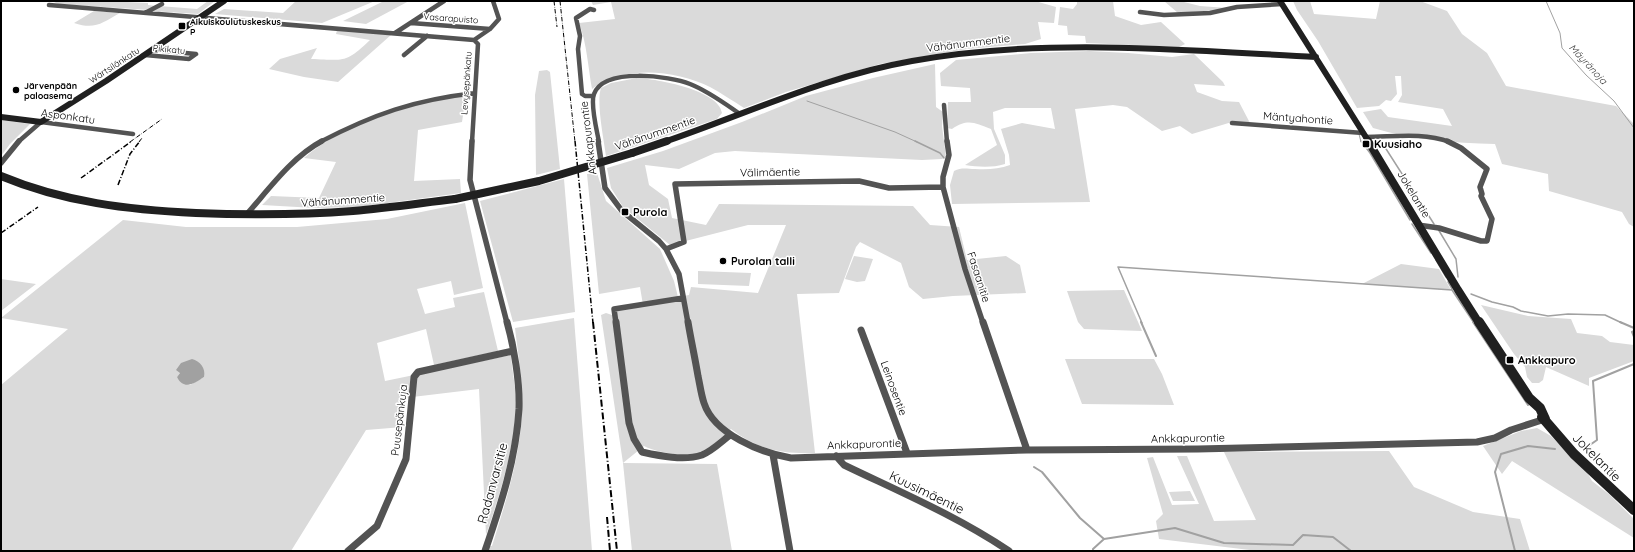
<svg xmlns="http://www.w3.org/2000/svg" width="1635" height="552" viewBox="0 0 1635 552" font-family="Quicksand,sans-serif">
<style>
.green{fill:#dadada;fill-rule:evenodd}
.water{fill:#a1a1a1}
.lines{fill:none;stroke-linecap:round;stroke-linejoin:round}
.stream-far2{stroke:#a1a1a1;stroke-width:1}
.stream-far1{stroke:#a1a1a1;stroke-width:1.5}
.stream{stroke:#a1a1a1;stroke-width:2}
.street-far2{stroke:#535353;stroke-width:4.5}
.street-far1{stroke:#535353;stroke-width:5.5}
.street{stroke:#535353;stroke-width:7}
.secondary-far2{stroke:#202020;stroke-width:6}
.secondary-far1{stroke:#202020;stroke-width:8}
.secondary{stroke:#202020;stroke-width:10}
.rail-far2{stroke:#000;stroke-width:1;stroke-dasharray:4.5 1.5 0.5 1.5;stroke-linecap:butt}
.rail-far1{stroke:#000;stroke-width:1.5;stroke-dasharray:5.5 2 1 2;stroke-linecap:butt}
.rail{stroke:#000;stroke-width:2;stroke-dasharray:7 2.5 1 2.5;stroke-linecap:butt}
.secondary-bridge{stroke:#202020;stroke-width:8}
.poi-dot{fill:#000;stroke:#fff;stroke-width:1.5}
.labels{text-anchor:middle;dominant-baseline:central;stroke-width:3;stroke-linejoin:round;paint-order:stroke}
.far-street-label{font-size:9px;fill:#000;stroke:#fff}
.far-poi-label{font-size:9px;font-weight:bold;fill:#000;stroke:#fff;text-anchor:start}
.far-water-label{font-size:10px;font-style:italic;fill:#424242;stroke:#fff}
.street-label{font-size:11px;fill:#000;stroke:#fff}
.poi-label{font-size:11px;font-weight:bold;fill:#000;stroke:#fff;text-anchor:start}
.near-street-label{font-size:13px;fill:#000;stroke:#fff}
</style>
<rect width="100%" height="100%" fill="#fff"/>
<!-- green -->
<path class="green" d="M55 1H105L148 3V5L156 6 149 10 58 4 54 2Z
M208 1H215L198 14 152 11 159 6 197 9Z
M296 1H375L322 23 215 14 224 9 283 13Z
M384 1H409L366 24 343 21Z
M591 1H1035L1056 7 1054 23 1038 22 1041 39 1025 44 967 49 880 64 786 92 744 108C733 101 721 93 710 87 675 70 624 65 592 89 588 67 587 44 579 23L615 19 611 2 593 5Z
M1077 1H1113L1115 16 1141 25 1161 22 1185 44 1179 47 1086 43 1085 36 1068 35 1067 26 1058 25 1060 7 1073 9 1077 4Z
M1164 1H1180L1200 6 1227 8 1220 10 1178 13Z
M1293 1H1310L1314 14 1376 19 1380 1H1420L1447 11 1462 34 1487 53 1506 86 1616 106 1634 124V227L1629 224 1622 212 1549 191 1548 174 1502 164 1495 144C1454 143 1412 140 1373 128L1363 112 1381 109 1388 117 1452 126 1443 109 1398 102 1402 95 1401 76H1395L1397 94 1391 101 1386 100 1379 106 1357 108 1318 41 1297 10Z
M94 11 120 13C102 23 95 30 74 23Z
M337 30 391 35 338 82 304 77 269 69 280 59 317 48 311 59C344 60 345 64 370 40L336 34Z
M1089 51 1128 53 1172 57 1194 54 1223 82 1225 86 1194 84 1197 92 1222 101 1239 102 1250 123 1232 122 1192 134 1180 126 1162 131 1127 107 1113 105 1075 109 1090 202 952 204 950 185 954 171C962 167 967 169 975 169 987 170 999 169 1010 165L1009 155 1001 129 1022 123 1055 129 1051 108H1005L993 112 994 129 1005 155V164C992 168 978 167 965 165L997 145 991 129C975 123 968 118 952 129L947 128 948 102H971L970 88 941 86 940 73 956 60 1031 53Z
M935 64 936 107 943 112 942 126 946 157 942 159 922 160 735 151 715 153 679 169 645 165 649 185 668 199 672 218 706 225 719 204 913 206 930 225 959 227 967 260 1006 256 1020 265 1026 293 953 296 923 299 909 287 901 263 860 242 856 247 839 293 797 294 815 453C783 454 758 450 731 429 723 436 709 449 699 453 686 458 655 452 644 446L623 463 717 464 732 551H632L623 463 601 315 606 313 612 315 615 310 643 305 640 287 599 294 587 174 597 173 606 201 660 249 674 281 678 297 689 295 691 287 758 293 786 225H748L670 245 623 207 611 188 607 168 663 151 742 122 806 96 873 78Z
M547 70 550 72 560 169 536 175 535 95 539 71Z
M637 78C657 79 719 90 722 113L717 119 606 156C604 140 596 102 601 88L611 83Z
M466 95 462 122 418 130 414 181 460 179 461 193 358 207 315 208 262 205 271 196 319 198 336 162 304 158C334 132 374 117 412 106 429 100 448 98 466 95Z
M1 120 30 124 10 144 1 156Z
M564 179 575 312 513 322 480 201Z
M465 203 483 288 454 295 451 281 417 289 425 314 455 307 453 298 484 292 498 351 434 365 426 329 377 343 385 381 511 355C512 372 517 392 516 410 513 453 500 494 486 535L479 389 404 398 403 427 366 430 291 551H1V385L68 329 1 318 123 220 186 227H297L387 219ZM180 373 204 377 190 385 177 377Z
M854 256 873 259 865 281 857 282 845 279Z
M1401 264 1439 269 1451 290 1362 284Z
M698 271 751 273 749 286 698 284Z
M1 279 36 284 1 311Z
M1124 290 1142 331 1084 329 1078 322 1067 291Z
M1481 305 1528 316 1571 319 1577 333 1602 336 1610 342 1634 345V361L1589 378V386L1546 367 1543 380 1539 383H1532L1527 377 1525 367 1514 354Z
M574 318 592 551H482L483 546H492C506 501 521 455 522 408 523 382 518 354 515 328Z
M1065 359H1154L1162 374 1174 405 1082 404Z
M1537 428 1551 436 1587 472 1592 481 1610 495 1634 519V538L1512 461 1502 474 1483 446 1521 431Z
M1389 451 1414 487 1473 512 1520 519 1530 551H1258L1159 539 1156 521 1163 514 1147 458 1153 457 1172 505 1199 504 1177 456H1187L1214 521 1256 520 1224 452Z
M1190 491 1195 501H1173L1169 492Z"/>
<!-- water -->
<path class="water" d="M192 359C200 361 206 368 204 377 195 383 184 391 177 377L180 373 176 370 181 363Z"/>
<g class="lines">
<!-- stream-far2 -->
<path class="stream-far2" d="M1546 1 1560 33 1562 48 1586 75 1614 101 1634 128
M807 101 895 132 917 142
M1359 134 1361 142
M1380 140 1381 142"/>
<!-- stream-far1 -->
<path class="stream-far1" d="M915 141 940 153 944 158
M1361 141 1370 153 1410 220
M1381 141 1434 224
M1412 224 1431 253
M1438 229 1456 259 1458 277
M1436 260 1446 277
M1448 282 1452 289
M1471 294 1492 302 1513 307 1521 311 1548 316 1568 314 1605 315 1622 323
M1142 323 1118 267 1452 290 1474 323"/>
<!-- stream -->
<path class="stream" d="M1141 322 1156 356
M1473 322 1528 405
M1620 322 1634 328
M1634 331 1632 332 1634 337
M1587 447 1597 440 1593 381 1634 364
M1034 467 1042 472 1080 518 1104 539 1175 528 1224 543 1293 545 1303 535 1333 537 1351 551
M1093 551V549L1104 539
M1515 551 1495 472 1501 454 1528 446 1555 449"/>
<!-- street-far2 -->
<path class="street-far2" d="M49 5 474 40 478 44 472 142
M1140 12 1164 15 1210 13 1237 7 1282 4
M145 13 162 4
M411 23 490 29
M395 33 444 1
M474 40 490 29 499 19 493 1
M145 55 189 59 196 54 154 50
M404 55 427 36
M593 96H585L582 94 578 49 580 36 576 18 590 9 594 10
M944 105 947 142
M1232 123 1363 133
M1365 137C1394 137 1422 132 1450 142
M18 142 41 122 133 134
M320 142C374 114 414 100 475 93
M599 142C597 131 590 104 594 94 604 67 670 76 690 84 708 91 724 103 740 114"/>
<!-- street-far1 -->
<path class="street-far1" d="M472 141 470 180 507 323
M598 141 605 188 622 211 659 241 666 249 679 274 688 323
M947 141 949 155 943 177V187L965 269 983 323
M1 163 19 141
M247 214C269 189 292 157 322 141
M1418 225 1439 228 1481 241H1487L1492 219 1481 196 1482 194 1480 187 1487 169 1461 148 1447 141
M666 249 684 242 675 184 859 181 889 188 943 187
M616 323 614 309 683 298"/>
<!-- street -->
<path class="street" d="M616 322 629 423 634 439 642 452C660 456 684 461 702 455 712 451 721 442 730 435
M688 322C691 340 695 358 698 376 700 385 701 394 704 403 714 434 761 453 791 458L1027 450 1198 449 1477 442 1495 438 1511 430 1545 419
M983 322 1027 450
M861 330 907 453
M773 455 790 551
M836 456 844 465C900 492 957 516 1009 551
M348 551 377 526 406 459 414 377 418 372 513 351
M485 551C501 504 516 459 519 409 520 382 514 347 507 322"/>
<!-- secondary-far2 -->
<path class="secondary-far2" d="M1280 1 1369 142
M1 117 41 122 106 81 224 1
M664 142C746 114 826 76 912 61 1045 37 1182 50 1316 57"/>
<!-- secondary-far1 -->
<path class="secondary-far1" d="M1368 141 1458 290 1479 323
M632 153 667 141
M1 176C63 202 129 210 196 213 248 215 301 215 353 211 387 208 421 203 455 199"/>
<!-- secondary -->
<path class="secondary" d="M1479 322 1529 398 1540 408 1545 419
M1542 417 1574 454 1634 510"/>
<!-- rail-far2 -->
<path class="rail-far2" d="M554 1 557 27
M560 1 575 142
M130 142 162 119
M139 142 142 138"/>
<!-- rail-far1 -->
<path class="rail-far1" d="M575 141 593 323
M81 178 132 141
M118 185 130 154 140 141
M1 233 38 207"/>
<!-- rail -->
<path class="rail" d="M593 322 617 551
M607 517 610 551"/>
<!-- secondary-bridge -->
<path class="secondary-bridge" d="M455 199 539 181 632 153"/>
</g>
<!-- markers -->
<g class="poi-dot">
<rect x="178" y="22" width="8" height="8" rx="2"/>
<circle cx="16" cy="90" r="4"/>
<rect x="1362" y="140" width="8" height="8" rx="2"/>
<rect x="621" y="208" width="8" height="8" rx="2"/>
<circle cx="723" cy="261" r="4"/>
<rect x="1506" y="356" width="8" height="8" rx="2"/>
</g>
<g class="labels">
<!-- far-street labels -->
<g class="far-street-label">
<text transform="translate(451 18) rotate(4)">Vasarapuisto</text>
<text transform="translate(169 49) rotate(5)">Pikikatu</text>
<text transform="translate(114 65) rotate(-33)">Wärtsilänkatu</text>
<text transform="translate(466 83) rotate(-86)">Levysepänkatu</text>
</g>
<!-- far-poi labels -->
<g class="far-poi-label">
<text x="190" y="21">Aikuiskoulutuskeskus<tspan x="190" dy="10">P</tspan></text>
<text x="24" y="85">Järvenpään<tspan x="24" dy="10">paloasema</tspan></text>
</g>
<!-- far-water labels -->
<g class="far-water-label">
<text transform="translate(1588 64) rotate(47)">Mäyränoja</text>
</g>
<!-- street labels -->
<g class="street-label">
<text transform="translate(968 43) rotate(-7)">Vähänummentie</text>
<text transform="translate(68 116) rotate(8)">Asponkatu</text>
<text transform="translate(1298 118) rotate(4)">Mäntyahontie</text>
<text transform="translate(655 133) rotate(-19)">Vähänummentie</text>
<text transform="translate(588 138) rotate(-97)">Ankkapurontie</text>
<text transform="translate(770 172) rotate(-1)">Välimäentie</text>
<text transform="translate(1414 194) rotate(59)">Jokelantie</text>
<text transform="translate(343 200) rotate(-4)">Vähänummentie</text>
<text transform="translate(979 277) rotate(72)">Fasaanitie</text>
<text transform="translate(894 388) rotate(70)">Leinosentie</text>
<text transform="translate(399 420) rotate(-83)">Puusepänkuja</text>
<text transform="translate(1188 438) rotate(-1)">Ankkapurontie</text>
<text transform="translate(864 444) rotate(-2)">Ankkapurontie</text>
</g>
<!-- poi labels -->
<g class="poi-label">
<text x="1374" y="144">Kuusiaho</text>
<text x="633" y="212">Purola</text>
<text x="731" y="261">Purolan talli</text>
<text x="1518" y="360">Ankkapuro</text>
</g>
<!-- near-street labels -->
<g class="near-street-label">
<text transform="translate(1597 457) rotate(45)">Jokelantie</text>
<text transform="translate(492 483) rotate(-75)">Radanvarsitie</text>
<text transform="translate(927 492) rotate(26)">Kuusimäentie</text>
</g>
</g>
<!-- border -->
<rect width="1635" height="552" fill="none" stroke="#000000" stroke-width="4"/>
</svg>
